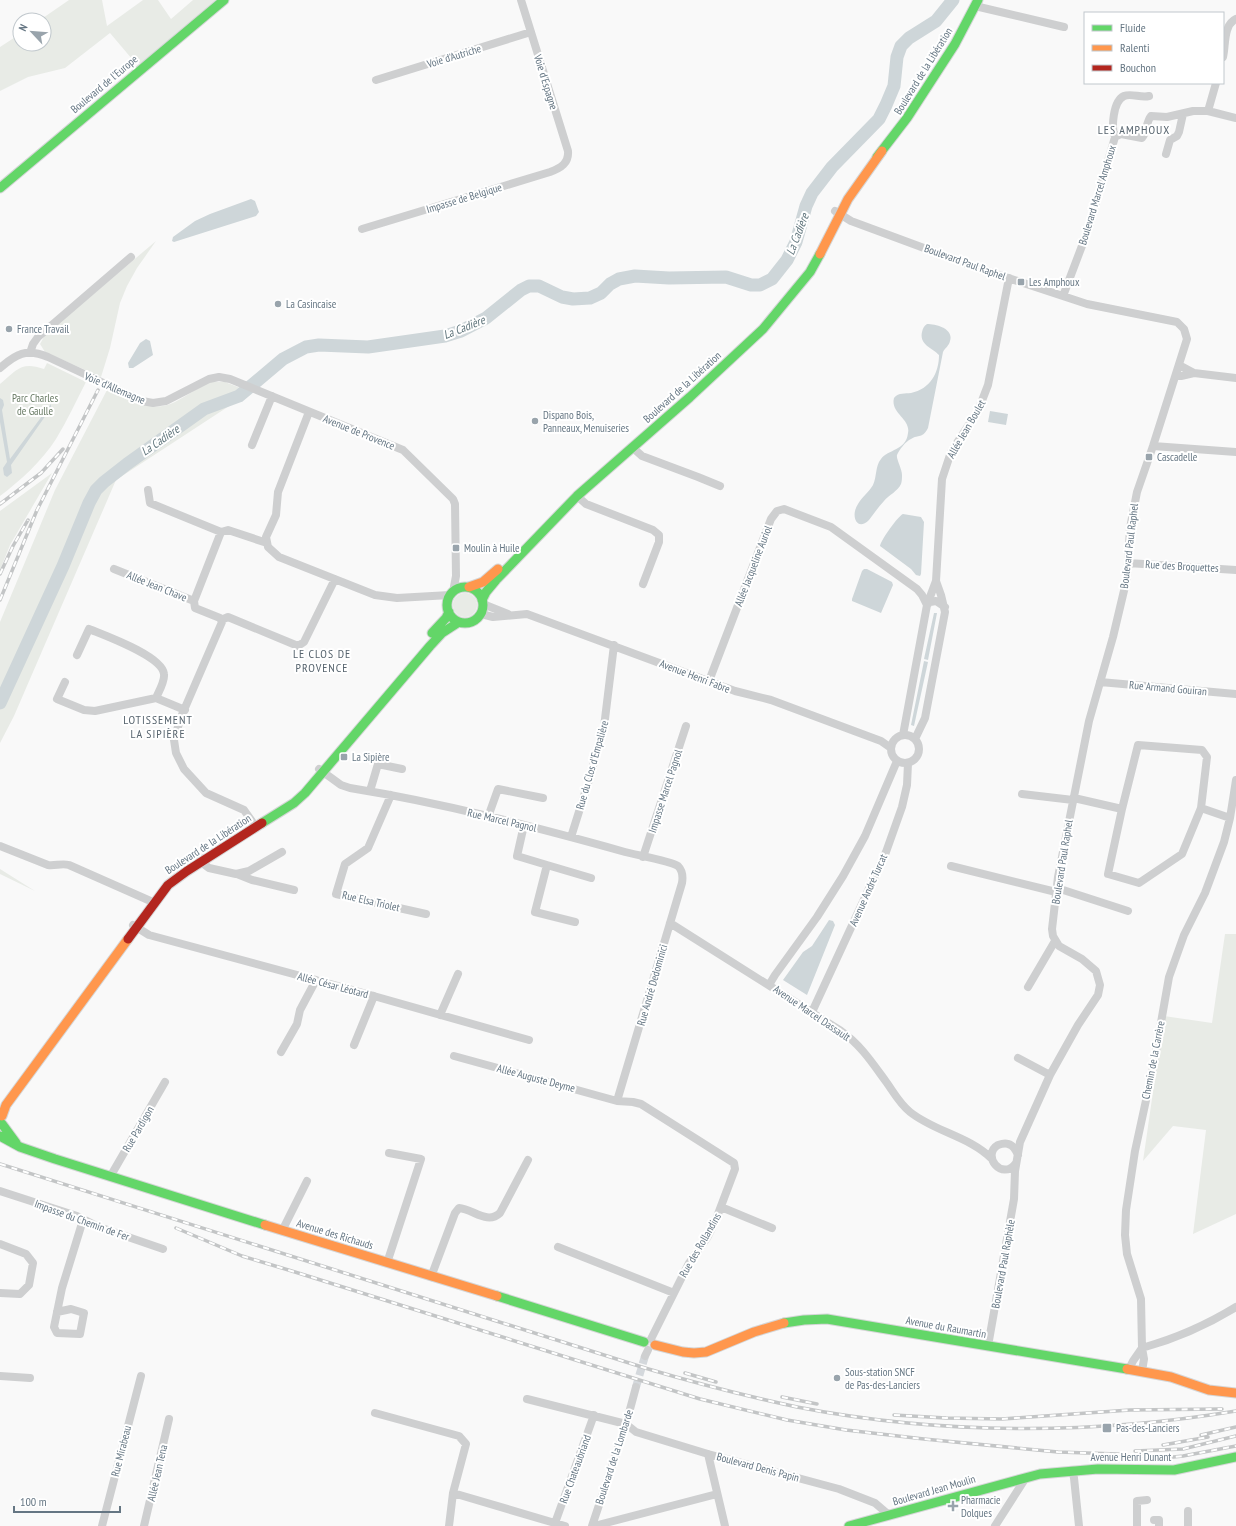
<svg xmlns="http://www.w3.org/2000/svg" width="1236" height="1526" viewBox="0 0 1236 1526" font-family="'PT Sans Narrow',sans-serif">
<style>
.green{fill:#e8ebe6}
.water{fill:#ced6d9}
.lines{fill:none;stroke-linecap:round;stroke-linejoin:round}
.river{stroke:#ced6d9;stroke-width:13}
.street-tunnel{stroke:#d4d8dc;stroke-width:8;stroke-dasharray:8 4;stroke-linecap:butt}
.fast-casing{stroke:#d5d6d7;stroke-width:11}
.slow-casing{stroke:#d5d6d7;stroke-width:11}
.jam-casing{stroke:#d5d6d7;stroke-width:11}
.street{stroke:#cecfd0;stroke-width:8}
.fast{stroke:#63d668;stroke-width:9}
.slow{stroke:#ff974d;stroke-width:9}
.jam{stroke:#b3261e;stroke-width:9}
.rail-casing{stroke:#c3c5c6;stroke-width:3.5}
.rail{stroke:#fff;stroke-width:2;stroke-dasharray:6;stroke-linecap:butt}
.poi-dot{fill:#99a4ac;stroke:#fff;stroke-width:1.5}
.labels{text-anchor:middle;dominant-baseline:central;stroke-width:4;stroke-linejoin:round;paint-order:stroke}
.street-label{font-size:11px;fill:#657683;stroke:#fff}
.poi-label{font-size:11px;fill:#657683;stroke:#fff;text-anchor:start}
.park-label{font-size:11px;fill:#687a64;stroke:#fff}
.neighbourhood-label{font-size:12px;letter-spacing:1px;fill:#57646e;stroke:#fff}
.water-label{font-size:12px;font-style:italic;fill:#60757c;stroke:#fff}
</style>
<rect width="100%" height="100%" fill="#f9f9f9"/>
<!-- green -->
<path class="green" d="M69 0H102L107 26 143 0H158L171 19 193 0H218L143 63H137L135 60 132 63 130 61 132 59 110 33 65 68 28 77 0 91V47L20 34V44H44V20H40Z
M156 241 137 268 127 286 120 303 110 348 101 377 45 352 40 344 45 335Z
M47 363 86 382C76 401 67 421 56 439 42 461 20 481 0 496V384C17 370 21 361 44 369Z
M211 382H225L243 389 246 395 116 480 14 716 0 743V622L55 490 107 390C129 399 151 414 175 402 187 396 198 387 211 382Z
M52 473 10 545 0 570V511Z
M453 605a12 12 0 1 1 24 0a12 12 0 1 1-24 0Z
M0 869 35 891 0 874Z
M1225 934H1236V1214L1193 1234 1206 1130 1173 1126 1143 1161 1164 1016 1212 1023Z"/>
<!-- water -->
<path class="water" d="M251 199 255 201 259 212 256 216 174 242 172 241 173 237 195 221 210 214Z
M927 324C937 324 954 329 950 341 949 346 945 348 943 352L928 428C922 439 919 434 911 439 906 441 899 450 897 455 896 459 902 469 902 475 902 478 902 481 901 484 898 491 889 495 884 501 878 507 874 514 869 520 857 532 850 516 858 504 862 497 869 492 873 485 877 477 875 466 881 459 888 449 906 451 908 433 911 419 890 413 894 398 899 392 905 394 911 393 930 389 939 373 939 355 933 348 919 345 922 332 923 328 924 326 927 324Z
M146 339 150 341 153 355 133 368H129L128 363 140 343Z
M0 398 3 400 4 405 2 410 10 459 51 404V408L11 465 12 473 7 477 4 475 3 468 7 462 0 422Z
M990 411 1008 414 1006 425 988 422Z
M903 514 921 517 924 522 921 574 920 576 916 575 911 569 880 546C881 540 898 516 903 514Z
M864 569H867L892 582 893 585 881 613 852 601V599L862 571Z
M934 613H937L928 660 924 659Z
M924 661 928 662 914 726 911 725Z
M829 920 833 921 835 925 807 995 783 980 803 952 812 946Z"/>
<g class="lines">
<!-- river -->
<path class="river" d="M0 703 63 566 89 503 96 490 104 482 127 464 204 409 239 396 283 359 306 347 319 345 368 347 445 336 461 331 486 318 521 290 529 286H539L562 297 573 299 590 298 601 293 610 284 619 279 635 276 669 278 726 277 751 285H760L772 279 787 260 796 242 806 206 812 193 832 167 879 119 886 105 894 86 897 57 901 46 909 38 936 21 953 0"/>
<!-- street-tunnel -->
<path class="street-tunnel" d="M636 1387 645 1356"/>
<!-- fast casing -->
<g class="fast-casing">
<path id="fast" d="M877 157 907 118 955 44 978 0
M0 188 224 0
M447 605a18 18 0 1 1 36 0a18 18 0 1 1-36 0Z
M482 600 486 592 496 580 577 496 690 397 763 329 810 272 820 254
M432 633 446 618 449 612
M262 823 294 803 305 793 430 646 442 633 459 622
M2 1124 16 1143
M0 1136 20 1147 55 1159 265 1225
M497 1296 644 1342
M784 1323 804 1320 827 1319 1127 1369
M849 1526 1040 1474 1098 1469 1174 1470 1236 1457"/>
</g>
<!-- slow casing -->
<g class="slow-casing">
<path id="slow" d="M820 254 848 199 882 151
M469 587 483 582 498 569
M2 1116 6 1105 128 939
M265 1225 497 1296
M655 1345 683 1352 694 1353 706 1352 754 1332 784 1323
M1127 1369 1171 1377 1209 1390 1236 1393"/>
</g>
<!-- jam casing -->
<g class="jam-casing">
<path id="jam" d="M128 939 168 885 187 871 262 823"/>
</g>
<!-- street -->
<path class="street" d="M975 6 1064 27
M1223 57C1226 45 1223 25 1236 19
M376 80 531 32
M1208 111 1236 118
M1115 137C1111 128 1113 101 1124 96 1131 93 1141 98 1149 96
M1166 154 1170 140 1177 136 1179 132 1183 114
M835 211 851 221 978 268 1087 304 1177 322 1184 329 1187 339 1153 446 1137 492 1130 528 1127 578 1113 637 1089 721 1058 877 1052 929 1053 936 1059 946 1082 959 1096 971 1100 985 1098 995 1078 1025 1050 1075 1020 1142 1015 1171 1014 1199 988 1346
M362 229 550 172C561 168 569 163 568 151L521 0
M1063 296 1088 230 1115 137 1121 134 1142 138C1147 132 1146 122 1151 116L1167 117 1193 111H1208L1216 83
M30 353 33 344 38 337 131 257
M0 368C16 354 26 348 48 357L142 401 153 403 166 401 209 379 219 377 230 379 403 450 453 499 455 504 456 576 453 592
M1194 373 1236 378
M1176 375 1181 376 1194 373 1179 365
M309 412 278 492 276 515 266 537 268 547 279 557 375 595 397 598 450 595
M252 445 272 396
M1153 446 1236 452
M632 447 642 456 698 477 720 486
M148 490 150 503 221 532 228 530 267 543
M577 496 586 504 653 530 659 535V542L643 584
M1128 563 1236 570
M114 569 194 601 195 608 220 618 221 620 228 617 298 646 304 642 335 579
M194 601 221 532
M483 604 508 614
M481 614 493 617 527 614 735 691 771 700 881 741 891 748
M221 620 222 622 181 717 174 740 176 753 184 769 206 793 244 810 256 827
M77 655 89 629C106 636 162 656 164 674 165 681 159 691 156 698
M709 681 771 519 777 511 784 509 831 527 917 589 922 595 927 605 930 602 936 601 945 607
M65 682 57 699 84 710 95 711 156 698 185 710
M1100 682 1236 694
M891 749a14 14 0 1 1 28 0a14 14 0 1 1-28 0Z
M903 735 927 605 936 581 942 479 951 452 978 411 988 385 1009 278
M915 739 925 718 945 612 941 595 936 581
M319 769 341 785 350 788C443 803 535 827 625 852 636 855 671 861 678 866 683 871 683 877 682 883L617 1101
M370 791 378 764 402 769
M1022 794 1073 800
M391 795 368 848 345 864 336 894 426 914
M1074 798 1122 809 1108 874 1139 883 1182 854 1201 808 1230 818
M1122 809 1138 745 1202 750 1207 757 1201 808
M488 817 498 789 543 798
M524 825 517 856 547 865 535 912 575 922
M571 837 589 780 604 727 614 645
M0 846 48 865C55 866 62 863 69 865L155 903
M198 856 205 865 209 868 236 874 249 871 282 852
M643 857 686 726
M547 865 591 878
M951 866 1056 892
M237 874 252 880 294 890
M1057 888 1128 911
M670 923 841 1031C861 1045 873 1064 887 1083 894 1093 900 1104 910 1112 935 1132 969 1136 992 1159
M133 925 149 935 349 989 529 1040
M769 985 775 975 817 917 843 876 865 836 897 761
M1028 987 1055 941
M812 1012 886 852 902 807 907 785 908 763
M440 1015 458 974
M354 1045 374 996
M281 1052 297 1024 300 1010 316 980
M454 1056 617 1101 633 1102 641 1104 734 1163 735 1169 715 1222 707 1238 689 1263 651 1339
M1018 1058 1050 1075
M1016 1163C1002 1182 981 1155 998 1145 1001 1144 1005 1143 1008 1144 1013 1145 1016 1150 1018 1155
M110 1177 165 1082
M0 1191 77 1216 99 1227 163 1249
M721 1207 772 1228
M282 1231 307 1181
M0 1244 26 1254 33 1263 29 1285 20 1294 0 1293
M558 1247 674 1293
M387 1263 421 1159 389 1153
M431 1277 455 1213 459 1208C473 1209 487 1225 500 1213L528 1160
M57 1312 71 1309 84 1313 80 1334 57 1333 54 1327 62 1288 83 1220
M1142 1348C1178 1338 1205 1326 1236 1307
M645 1356 648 1350
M1129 1369 1133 1361 1142 1348
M1142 1371 1144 1359 1142 1348 1141 1299 1127 1254 1125 1235 1126 1210 1135 1151 1153 1068 1169 977 1184 935 1205 893 1224 842 1230 818 1236 780
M0 1376 30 1378
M527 1399 626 1424 636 1432 708 1454 839 1489 875 1503 889 1515
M375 1413 459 1436 466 1444 453 1493 449 1526
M708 1454 725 1526
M1072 1470 1074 1478 1079 1526
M453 1493 565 1526
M1154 1520H1159V1526
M555 1523 594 1415
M102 1526 141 1376
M144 1526 169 1419
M592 1526 626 1424 636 1387
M594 1526 717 1494
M995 1526 1025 1479
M1137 1526V1501L1147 1500
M1188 1526V1511"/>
<!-- fast -->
<use href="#fast" class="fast"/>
<!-- slow -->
<use href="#slow" class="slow"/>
<!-- jam -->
<use href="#jam" class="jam"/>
<!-- rail casing -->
<g class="rail-casing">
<path id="rail" d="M0 504 41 473 63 449
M0 574 13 546 28 520
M0 600 37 510 98 390
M0 1164 645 1368C695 1383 746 1396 797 1407 941 1435 1092 1435 1236 1411
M176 1228 242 1256 295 1272 700 1399 787 1420 846 1430 924 1439 1058 1452 1117 1454 1164 1458 1183 1456 1236 1446
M685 1373 716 1382
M782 1397 817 1404
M894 1415 946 1418 1002 1419 1130 1410 1222 1409
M1201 1435 1236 1427
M1163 1445 1208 1437
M1135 1451 1183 1449 1236 1436"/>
</g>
<!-- rail -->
<use href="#rail" class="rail"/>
</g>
<!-- markers -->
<g class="poi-dot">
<rect x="1017" y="278" width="8" height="8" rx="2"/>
<circle cx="278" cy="304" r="4"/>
<circle cx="9" cy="329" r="4"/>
<circle cx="535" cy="421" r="4"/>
<rect x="1145" y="453" width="8" height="8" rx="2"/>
<rect x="452" y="544" width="8" height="8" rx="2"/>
<rect x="340" y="753" width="8" height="8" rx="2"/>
<circle cx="837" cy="1378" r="4"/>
<rect x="1102" y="1423" width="10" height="10" rx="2"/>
<path d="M951 1500h4v4h4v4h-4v4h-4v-4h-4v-4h4z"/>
</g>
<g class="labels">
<!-- street labels -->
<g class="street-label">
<text transform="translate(454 56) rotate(-17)">Voie d'Autriche</text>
<text transform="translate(923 71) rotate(-58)">Boulevard de la Libération</text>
<text transform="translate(546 82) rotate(73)">Voie d'Espagne</text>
<text transform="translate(104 84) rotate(-40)">Boulevard de l'Europe</text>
<text transform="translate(1097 195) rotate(-73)">Boulevard Marcel Amphoux</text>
<text transform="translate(464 198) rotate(-17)">Impasse de Belgique</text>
<text transform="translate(965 262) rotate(20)">Boulevard Paul Raphel</text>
<text transform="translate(682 387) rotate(-42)">Boulevard de la Libération</text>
<text transform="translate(115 388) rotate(23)">Voie d'Allemagne</text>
<text transform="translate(966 429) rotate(-60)">Allée Jean Boulet</text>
<text transform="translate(359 432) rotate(22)">Avenue de Provence</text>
<text transform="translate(1129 546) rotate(-83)">Boulevard Paul Raphel</text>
<text transform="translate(753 566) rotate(-69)">Allée Jacqueline Auriol</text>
<text transform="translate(1182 566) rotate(3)">Rue des Broquettes</text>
<text transform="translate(157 586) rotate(22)">Allée Jean Chave</text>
<text transform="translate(695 676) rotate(21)">Avenue Henri Fabre</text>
<text transform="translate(1168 688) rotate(5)">Rue Armand Gouiran</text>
<text transform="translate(592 765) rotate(-74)">Rue du Clos d'Empalière</text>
<text transform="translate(665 791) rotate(-72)">Impasse Marcel Pagnol</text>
<text transform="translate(502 820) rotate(13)">Rue Marcel Pagnol</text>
<text transform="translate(208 844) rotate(-33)">Boulevard de la Libération</text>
<text transform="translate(1062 862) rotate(-81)">Boulevard Paul Raphel</text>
<text transform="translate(868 890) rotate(-66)">Avenue André Turcat</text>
<text transform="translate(371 901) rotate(13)">Rue Elsa Triolet</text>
<text transform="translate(333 985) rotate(15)">Allée César Léotard</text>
<text transform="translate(652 985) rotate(-74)">Rue André Dedominici</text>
<text transform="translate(812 1013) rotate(34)">Avenue Marcel Dassault</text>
<text transform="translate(1153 1060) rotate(-79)">Chemin de la Carrère</text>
<text transform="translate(536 1078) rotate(15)">Allée Auguste Deyme</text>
<text transform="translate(138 1129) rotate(-60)">Rue Pardigon</text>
<text transform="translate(82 1220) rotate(20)">Impasse du Chemin de Fer</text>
<text transform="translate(335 1234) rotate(17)">Avenue des Richauds</text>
<text transform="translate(700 1245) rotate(-60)">Rue des Rollandins</text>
<text transform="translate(1003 1264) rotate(-80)">Boulevard Paul Raphèle</text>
<text transform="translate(946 1327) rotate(10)">Avenue du Raumartin</text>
<text transform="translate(121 1451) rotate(-76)">Rue Mirabeau</text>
<text transform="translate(614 1457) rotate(-72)">Boulevard de la Lombarde</text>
<text x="1131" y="1457">Avenue Henri Dunant</text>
<text transform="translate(758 1467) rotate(15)">Boulevard Denis Papin</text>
<text transform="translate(575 1469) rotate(-70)">Rue Chateaubriand</text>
<text transform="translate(157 1473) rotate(-77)">Allée Jean Tena</text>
<text transform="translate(934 1490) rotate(-16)">Boulevard Jean Moulin</text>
</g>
<!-- poi labels -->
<g class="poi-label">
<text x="1029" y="282">Les Amphoux</text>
<text x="286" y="304">La Casincaise</text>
<text x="17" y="329">France Travail</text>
<text x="543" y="415">Dispano Bois,<tspan x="543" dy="13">Panneaux, Menuiseries</tspan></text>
<text x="1157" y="457">Cascadelle</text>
<text x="464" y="548">Moulin à Huile</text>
<text x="352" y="757">La Sipière</text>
<text x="845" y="1372">Sous-station SNCF<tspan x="845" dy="13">de Pas-des-Lanciers</tspan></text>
<text x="1116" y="1428">Pas-des-Lanciers</text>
<text x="961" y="1500">Pharmacie<tspan x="961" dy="13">Dolques</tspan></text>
</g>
<!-- park labels -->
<g class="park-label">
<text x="35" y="398">Parc Charles<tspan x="35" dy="13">de Gaulle</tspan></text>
</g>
<!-- neighbourhood labels -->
<g class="neighbourhood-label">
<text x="1134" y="129">LES AMPHOUX</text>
<text x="322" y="653">LE CLOS DE<tspan x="322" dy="14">PROVENCE</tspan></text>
<text x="158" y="719">LOTISSEMENT<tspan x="158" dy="14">LA SIPIÈRE</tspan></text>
</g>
<!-- water labels -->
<g class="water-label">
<text transform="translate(797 234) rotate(-69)">La Cadière</text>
<text transform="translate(464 327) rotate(-22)">La Cadière</text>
<text transform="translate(160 440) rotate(-35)">La Cadière</text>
</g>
</g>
<!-- legend -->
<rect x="1084" y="12" width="140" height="72" fill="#ffffff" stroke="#c1c8cd"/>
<rect x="1092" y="25" width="20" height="6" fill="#63d668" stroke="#c1c8cd"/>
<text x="1120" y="32" font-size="12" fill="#657683">Fluide</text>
<rect x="1092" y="45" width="20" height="6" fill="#ff974d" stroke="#c1c8cd"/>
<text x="1120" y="52" font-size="12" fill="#657683">Ralenti</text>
<rect x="1092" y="65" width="20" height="6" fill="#b3261e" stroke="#c1c8cd"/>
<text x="1120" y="72" font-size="12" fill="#657683">Bouchon</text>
<!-- north arrow -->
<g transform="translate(32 32) rotate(296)"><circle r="19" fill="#ffffff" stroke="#c1c8cd"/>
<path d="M0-3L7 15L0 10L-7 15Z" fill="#99a4ac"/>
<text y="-6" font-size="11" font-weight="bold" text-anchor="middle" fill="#657683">N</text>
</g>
<!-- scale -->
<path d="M14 1506v6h106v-6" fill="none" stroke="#657683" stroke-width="2"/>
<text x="20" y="1506" font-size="12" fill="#657683" stroke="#ffffff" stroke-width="3" paint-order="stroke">100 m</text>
</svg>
